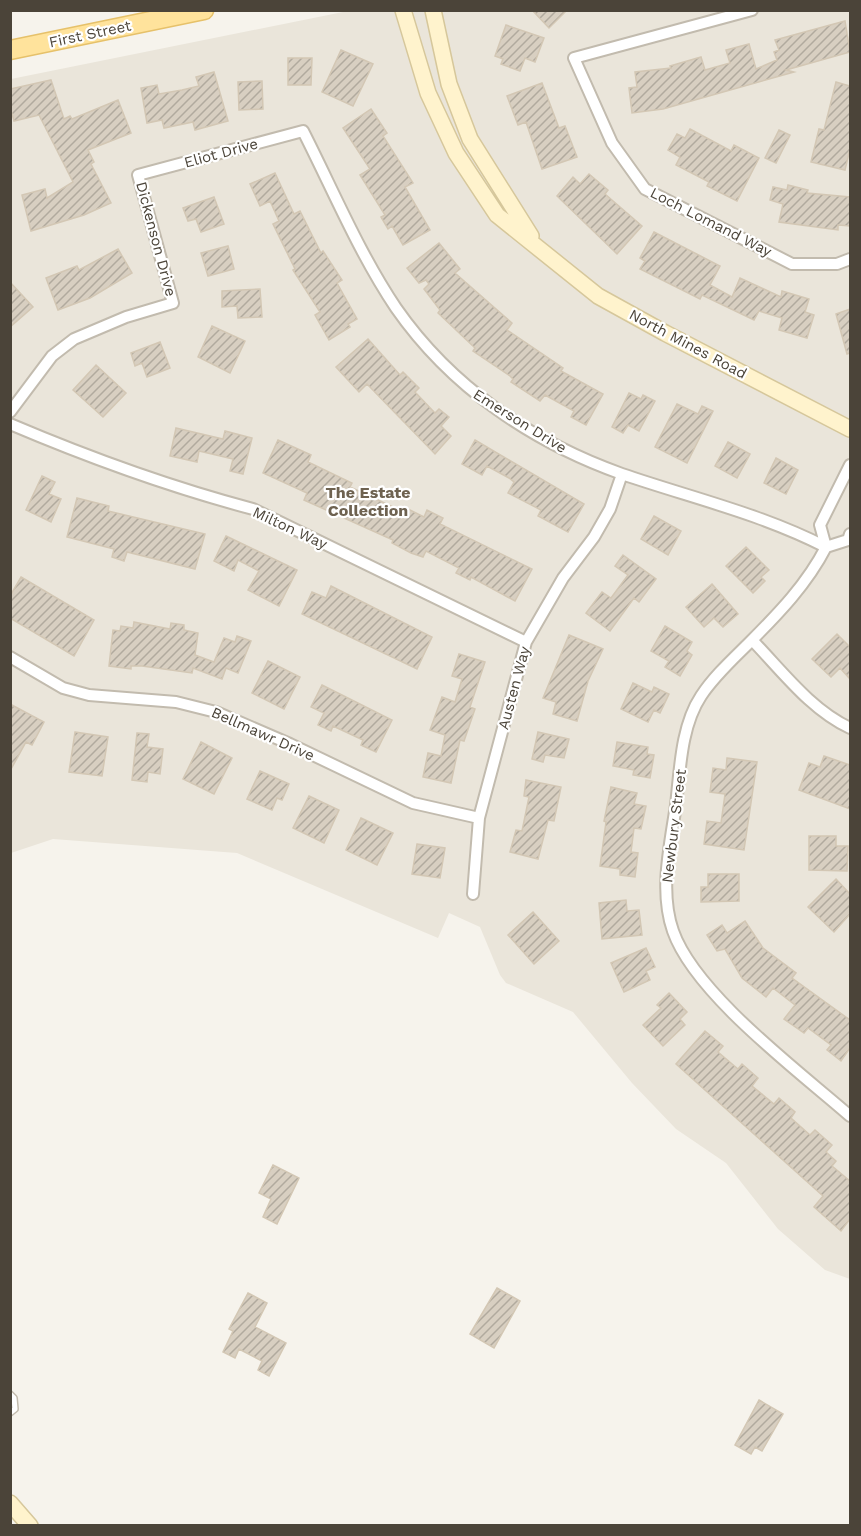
<svg xmlns="http://www.w3.org/2000/svg" width="861" height="1536" viewBox="0 0 861 1536" font-family="'Work Sans',sans-serif">
<style>
.residential{fill:#eae5da}
.building{fill:url(#building-hatch);stroke:#d3c7b4;stroke-width:1.5}
.lines{fill:none;stroke-linecap:round;stroke-linejoin:round}
.lane-casing{stroke:#c2bbae;stroke-width:8}
.street-casing{stroke:#c2bbae;stroke-width:14}
.secondary-casing{stroke:#d6c79b;stroke-width:18}
.primary-casing{stroke:#e6c16a;stroke-width:21}
.lane{stroke:#fff;stroke-width:5}
.street{stroke:#fff;stroke-width:10}
.secondary{stroke:#fff3cd;stroke-width:15}
.primary{stroke:#ffe39c;stroke-width:18}
.labels{text-anchor:middle;dominant-baseline:central;stroke-width:4.5;stroke-linejoin:round;paint-order:stroke}
.street-label{font-size:15px;fill:#4b4439;stroke:#fff}
.neighbourhood-label{font-size:16px;font-weight:bold;fill:#6e6250;stroke:#fff}
</style>
<defs>
<pattern id="building-hatch" width="6" height="6" patternUnits="userSpaceOnUse" patternTransform="scale(1.5)"><rect width="6" height="6" fill="#d8cfc1"/><path d="M-1 1l2-2M0 6l6-6M5 7l2-2" fill="none" stroke="#b1aa9e"/></pattern>
</defs>
<rect width="100%" height="100%" fill="#f6f3ec"/>
<!-- residential -->
<path class="residential" d="M348 11H850V1279L825 1270 778 1229 726 1163 676 1129 632 1083 573 1012 506 983 500 975 480 927 449 913 438 938 237 853 53 839 11 853V79Z"/>
<!-- building -->
<path class="building" d="M532 10H567L549 28Z
M845 21 850 52 786 70 794 72 663 109 632 113 629 88 637 87 635 72 671 68 670 66 701 57 705 70 730 63 726 50 749 44 756 69 777 60 774 52 779 50 775 40Z
M506 25 544 38 535 62 525 58 520 71 501 64 503 59 495 56Z
M341 50 373 64 353 106 322 92Z
M288 58H312L311 85H288Z
M214 72 228 121 195 130 193 122 164 128 162 120 147 123 141 88 157 85 159 94 182 90 199 86 196 77Z
M51 80 64 119 70 116 72 119 118 100 131 133 88 150 94 162 91 164 111 203 84 215 31 231 22 195 45 189 47 198 73 182 39 115 14 121 10 107V89Z
M262 81 263 109 239 110 238 82Z
M836 82 850 86V149L845 170 811 162 819 129 824 130Z
M542 83 559 128 565 126 577 157 542 169 526 122 518 125 507 96Z
M371 109 387 133 383 136 413 183 405 187 430 230 403 245 392 226 388 229 381 217 385 215 360 175 370 169 343 128Z
M690 129 731 151 734 145 759 158 737 201 707 186 709 182 676 165 680 157 668 150 677 134 685 138Z
M779 130 790 135 776 163 765 158Z
M275 173 294 214 300 211 321 253 323 251 342 280 337 283 357 319 348 324 350 327 329 340 315 315 320 312 293 270 295 269 273 224 279 221 270 201 260 206 250 184Z
M589 174 608 190 605 194 642 226 617 254 557 196 573 177 580 184Z
M788 185 808 190 807 193 850 197V226L838 225V230L779 222 783 204 770 200 773 187 787 190Z
M214 197 224 224 201 232 196 219 188 221 183 208Z
M654 232 720 266 710 285 732 297 740 278 781 297 782 291 809 299 805 312 814 315 807 338 779 330 782 318 759 311 754 320 702 295 700 299 640 269 645 261 640 258Z
M439 243 460 269 455 273 512 323 507 330 563 368 561 371 603 394 586 425 571 417 574 411 545 395 540 401 511 382 513 379 510 376 473 351 475 348 438 313 440 310 424 289 429 284 426 280 419 283 407 268Z
M228 246 234 269 208 276 201 253Z
M118 249 132 273 90 298 58 310 46 278 77 266 79 270Z
M10 282 33 307 10 327Z
M260 289 262 317 238 318 237 306 222 307V291Z
M850 309V353L847 354 836 314Z
M212 326 245 341 230 373 198 357Z
M368 339 400 375 403 372 419 388 415 392 435 413 439 409 449 417 441 426 451 436 435 454 367 384 359 392 336 367Z
M160 342 170 368 147 377 142 363 135 366 131 353Z
M96 365 126 393 103 417 73 390Z
M629 393 641 399 643 395 655 401 639 431 628 425 623 433 612 427Z
M677 404 698 414 702 406 713 411 687 463 655 447Z
M176 428 223 439 225 431 252 438 243 474 230 471 233 459 199 451 197 462 170 456Z
M278 440 311 455 308 462 352 483 350 487 406 513 408 509 424 517 427 510 443 518 440 524 532 569 515 601 471 577 470 580 456 573 459 568 426 551 423 557 411 553 392 543 393 540 304 500 307 493 263 473Z
M475 440 584 504 568 532 538 516 541 510 508 493 514 482 509 478 487 466 482 475 462 464Z
M728 442 750 454 737 478 715 466Z
M776 458 798 470 786 494 764 483Z
M42 476 55 482 49 494 61 499 51 522 26 510Z
M77 498 109 506 108 511 205 534 195 569 127 552 124 561 112 557 114 549 67 537Z
M654 516 681 531 668 555 641 539Z
M226 536 297 570 279 606 248 590 259 571 238 560 234 571 214 561Z
M746 547 769 570 761 577 765 581 753 593 726 566Z
M623 555 656 579 639 602 634 598 610 631 586 613 602 592 611 598 628 575 615 566Z
M21 577 94 620 74 656 10 618V596Z
M712 584 738 614 723 627 714 618 704 627 686 607Z
M331 586 432 637 417 669 302 614 312 592 326 598Z
M134 622 170 629 171 623 184 625V630L198 633 195 655 214 662 224 638 235 642 237 636 251 641 238 673 226 668 222 679 193 668 192 673 142 666H131V669L109 666 113 630 120 631 121 626 133 628Z
M665 626 692 642 687 651 692 655 680 676 665 667 669 661 651 651Z
M837 634 850 647V679L840 668 831 677 812 659Z
M569 635 603 649 588 681 577 721 553 714 556 702 543 698Z
M459 654 485 662 470 707 475 709 464 741 460 740 451 783 423 777 428 753 441 756 445 735 430 730 442 697 455 702 462 679 452 676Z
M268 661 300 677 284 709 252 693Z
M633 683 652 692 654 687 669 694 660 713 654 710 648 722 621 709Z
M322 685 392 720 376 752 361 745 363 740 333 726 331 731 318 725 324 713 311 707Z
M10 704 44 722 32 745 26 742 10 771Z
M75 732 108 737 102 776 69 772Z
M538 732 569 739 564 758 545 755 543 762 532 759Z
M137 733 149 734 147 747 163 749 160 774 148 772 147 782 132 780Z
M201 742 232 758 214 794 183 779Z
M617 742 648 747 647 754 654 755 650 778 633 775 634 770 613 766Z
M824 756 850 765V809L799 790 809 763 820 767Z
M727 758 757 762 744 850 704 844 707 821 721 823 725 794 710 792 713 768 726 770Z
M260 771 289 784 282 800 277 798 272 810 247 799Z
M526 780 561 787 554 821 548 820 538 859 510 852 516 830 522 831 529 797 524 796Z
M611 787 637 793 634 804 646 806 641 829 634 828 631 852 638 853 635 877 620 875V869L600 866 606 822 604 821Z
M309 796 339 810 324 843 293 828Z
M361 818 393 833 377 865 346 850Z
M809 836H836V846H848L847 871 809 870Z
M417 844 445 848 440 878 412 874Z
M708 874H739V901L701 902V887H708Z
M836 879 850 894V914L834 932 808 907Z
M626 900 627 911 639 910 642 935 602 939 599 903Z
M533 912 559 941 534 964 508 935Z
M745 921 763 948 796 973 792 978 850 1020V1048L841 1061 827 1050 831 1045 808 1028 804 1033 784 1019 795 1005 773 988 766 997 742 978 725 949 717 951 707 935 722 925 727 933Z
M646 948 655 967 646 971 650 980 624 992 611 963Z
M669 993 687 1012 680 1019 685 1025 663 1046 643 1025 661 1008 657 1005Z
M705 1031 723 1046 718 1052 738 1069 742 1064 758 1078 752 1086 774 1104 779 1098 795 1112 791 1118 810 1135 815 1130 832 1145 826 1152 836 1161 832 1166 850 1181V1219L841 1231 814 1207 823 1196 676 1064Z
M273 1165 299 1178 277 1224 263 1217 271 1199 259 1193Z
M497 1288 520 1301 494 1348 470 1334Z
M248 1293 267 1303 255 1327 286 1343 269 1376 258 1370 262 1361 239 1349 235 1358 223 1352 233 1331 229 1329Z
M759 1400 783 1414 762 1451 755 1447 751 1454 735 1445Z"/>
<g class="lines">
<!-- lane casing -->
<g class="lane-casing">
<path id="lane" d="M10 1394 14 1398 15 1409 10 1413"/>
</g>
<!-- street casing -->
<g class="street-casing">
<path id="street" d="M752 10 574 58 612 143 645 189 792 264H837L850 259
M10 412 52 356 74 339 126 317 173 303 138 175 303 131C333 190 359 253 396 308 451 387 532 442 622 474 692 498 759 513 826 547
M10 424C90 458 170 487 253 509L526 642
M850 534 848 540 826 547C807 584 779 613 750 642 733 659 714 676 701 696 681 726 680 770 676 805 670 846 659 891 673 931 695 994 800 1072 850 1116
M826 547 820 525 850 465
M752 640C782 671 811 710 850 728
M10 657 63 688 89 695 176 702 216 712 290 744 413 803 479 818
M473 894 479 818 526 642 563 578 594 537 610 509 622 474"/>
</g>
<!-- secondary casing -->
<g class="secondary-casing">
<path id="secondary" d="M403 10 428 93 456 153 497 215 598 296 665 333 850 429
M433 10 449 84 470 139 531 236
M10 1503 30 1526"/>
</g>
<!-- primary casing -->
<g class="primary-casing">
<path id="primary" d="M10 50 204 10"/>
</g>
<!-- lane -->
<use href="#lane" class="lane"/>
<!-- street -->
<use href="#street" class="street"/>
<!-- secondary -->
<use href="#secondary" class="secondary"/>
<!-- primary -->
<use href="#primary" class="primary"/>
</g>
<g class="labels">
<!-- street labels -->
<g class="street-label">
<text transform="translate(90 34) rotate(-12)">First Street</text>
<text transform="translate(221 153) rotate(-15)">Eliot Drive</text>
<text transform="translate(711 222) rotate(27)">Loch Lomand Way</text>
<text transform="translate(156 239) rotate(75)">Dickenson Drive</text>
<text transform="translate(688 344) rotate(28)">North Mines Road</text>
<text transform="translate(520 421) rotate(32)">Emerson Drive</text>
<text transform="translate(290 528) rotate(25)">Milton Way</text>
<text transform="translate(514 688) rotate(-75)">Austen Way</text>
<text transform="translate(263 734) rotate(24)">Bellmawr Drive</text>
<text transform="translate(674 826) rotate(-83)">Newbury Street</text>
</g>
<!-- neighbourhood labels -->
<g class="neighbourhood-label">
<text x="368" y="492">The Estate<tspan x="368" dy="18">Collection</tspan></text>
</g>
</g>
<!-- border -->
<rect width="861" height="1536" fill="none" stroke="#4b4439" stroke-width="24"/>
</svg>
